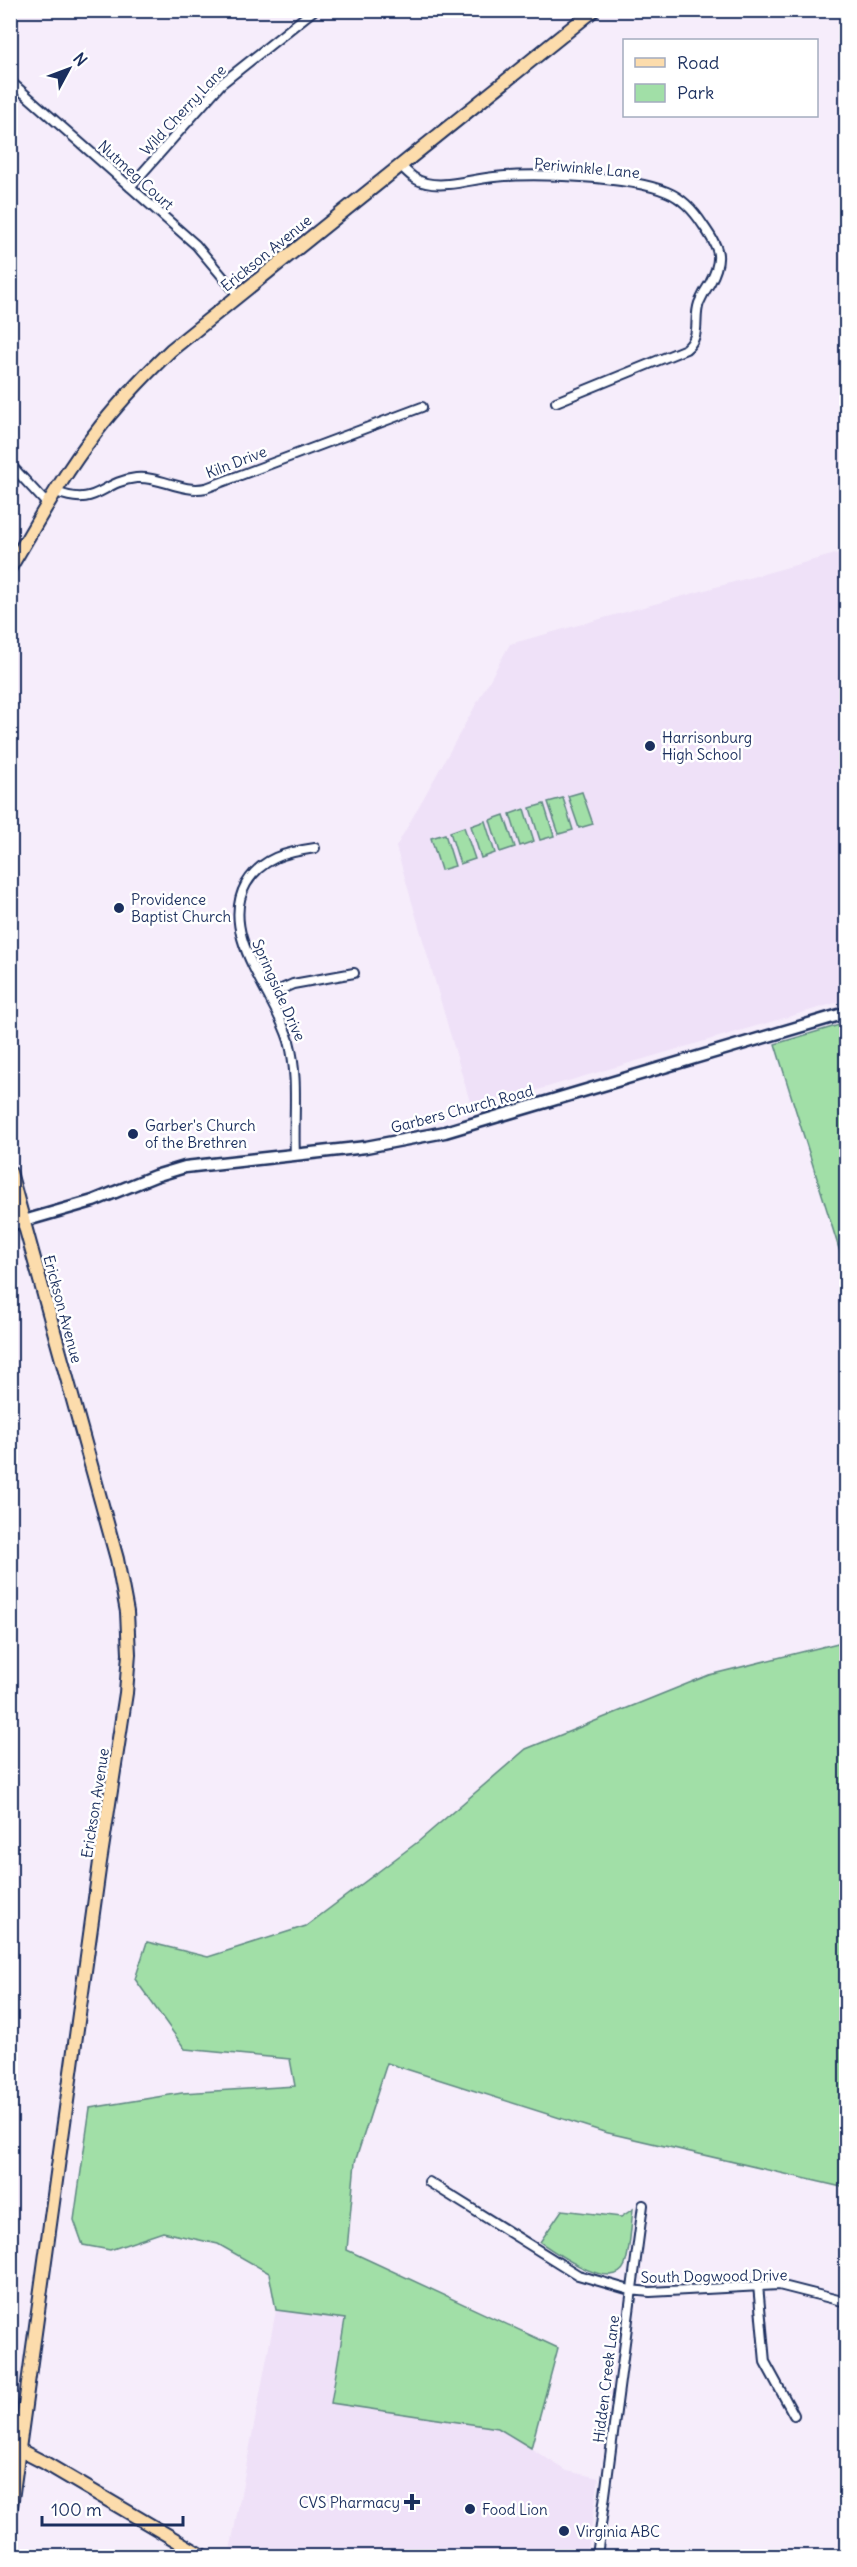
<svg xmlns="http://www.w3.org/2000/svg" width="857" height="2567" viewBox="0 0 857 2567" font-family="Delius,sans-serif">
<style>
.built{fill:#efe1f8}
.green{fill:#a1dfa7;stroke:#5e8782;stroke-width:1.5}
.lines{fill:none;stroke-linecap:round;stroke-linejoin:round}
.street-casing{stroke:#1b2f5e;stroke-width:12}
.secondary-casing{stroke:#1b2f5e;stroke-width:15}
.primary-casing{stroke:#1b2f5e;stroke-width:16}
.street{stroke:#fff;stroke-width:8}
.secondary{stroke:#fff;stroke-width:10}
.primary{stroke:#fcdcac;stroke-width:12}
.poi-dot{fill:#1b2f5e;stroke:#fff;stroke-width:2}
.labels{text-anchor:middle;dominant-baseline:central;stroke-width:5;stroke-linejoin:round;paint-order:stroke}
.street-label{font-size:15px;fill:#1b2f5e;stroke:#fff}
.poi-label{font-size:15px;fill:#1b2f5e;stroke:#fff;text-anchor:start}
</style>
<rect width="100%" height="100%" fill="#f6edfb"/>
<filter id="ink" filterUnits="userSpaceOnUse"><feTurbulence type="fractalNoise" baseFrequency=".0167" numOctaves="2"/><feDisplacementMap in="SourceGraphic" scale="12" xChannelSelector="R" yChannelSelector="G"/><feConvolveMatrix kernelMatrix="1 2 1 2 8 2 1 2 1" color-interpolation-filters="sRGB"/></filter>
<g filter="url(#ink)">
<!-- built -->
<path class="built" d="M846 551V1000L472 1109 396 847 510 644Z
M276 2310 345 2318 332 2403 498 2428 567 2471 599 2478 587 2556H229Z"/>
<!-- green -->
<path class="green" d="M582 792 593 824 579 828 568 796Z
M563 798 573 830 559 834 548 802Z
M544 804 554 836 540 840 530 808Z
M524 809 534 841 520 846 510 814Z
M504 815 515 847 500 852 490 820Z
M485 821 495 853 481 858 471 826Z
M464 827 475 859 460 864 450 832Z
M445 834 455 866 441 870 431 838Z
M846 1023V1271L775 1044Z
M846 1641V2188L604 2132 387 2063 355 2162 347 2250 558 2348 531 2448 498 2428 331 2403 345 2319 276 2310 269 2273 218 2244 163 2232 110 2250 83 2245 74 2220 90 2108 182 2093 295 2086 290 2059 185 2049 135 1979 147 1942 208 1957 306 1926 419 1841 526 1749 709 1675Z
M633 2209C631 2225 630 2251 625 2265 613 2294 555 2252 540 2242L562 2210 621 2217Z"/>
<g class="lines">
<!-- street casing -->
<g class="street-casing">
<path id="street" d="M10 81 196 245 238 295
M400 165C407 172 415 181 426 183 447 188 472 179 494 177 535 173 629 176 667 192 682 198 694 211 703 225 719 248 724 257 710 283 706 289 702 296 699 303 693 320 702 336 686 349L556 402
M130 187 221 84 314 10
M10 464 48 505
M56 492C98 508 100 482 136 478 161 476 181 493 206 488L422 407
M268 995 293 984 354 973
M295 1155C293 1117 299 1078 289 1041 275 994 218 934 246 884 261 858 287 852 315 848
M429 2182 578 2275 630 2290 650 2292 779 2285 846 2302
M758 2285 765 2362 794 2415
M597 2556 643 2205"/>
</g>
<!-- secondary casing -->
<g class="secondary-casing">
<path id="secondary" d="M10 1225 93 1201 155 1176 185 1167 366 1147 445 1132 846 1013"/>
</g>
<!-- primary casing -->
<g class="primary-casing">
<path id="primary" d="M10 568C37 523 62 476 94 435 117 404 143 377 171 350L594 10
M10 1172 117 1559 127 1612 129 1654 126 1693 100 1862 10 2514
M10 2445 45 2463 203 2556"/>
</g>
<!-- street -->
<use href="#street" class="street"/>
<!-- secondary -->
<use href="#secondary" class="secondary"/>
<!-- primary -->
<use href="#primary" class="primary"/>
</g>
</g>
<!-- markers -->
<g class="poi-dot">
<circle cx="650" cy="746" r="6"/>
<circle cx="119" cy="908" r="6"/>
<circle cx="133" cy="1134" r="6"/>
<path d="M409 2493h6v6h6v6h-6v6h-6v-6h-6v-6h6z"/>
<circle cx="470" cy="2509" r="6"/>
<circle cx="564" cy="2531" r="6"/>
</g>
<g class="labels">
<!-- street labels -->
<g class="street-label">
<text transform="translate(183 110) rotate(-47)">Wild Cherry Lane</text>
<text transform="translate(587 168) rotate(5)">Periwinkle Lane</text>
<text transform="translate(136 175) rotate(42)">Nutmeg Court</text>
<text transform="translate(266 253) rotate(-39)">Erickson Avenue</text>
<text transform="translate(236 462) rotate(-21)">Kiln Drive</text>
<text transform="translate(279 990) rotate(66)">Springside Drive</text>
<text transform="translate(462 1109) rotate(-15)">Garbers Church Road</text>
<text transform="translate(63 1309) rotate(75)">Erickson Avenue</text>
<text transform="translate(95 1803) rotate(-81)">Erickson Avenue</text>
<text transform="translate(714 2276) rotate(-1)">South Dogwood Drive</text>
<text transform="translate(606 2379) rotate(-83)">Hidden Creek Lane</text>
</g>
<!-- poi labels -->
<g class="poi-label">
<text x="662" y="737">Harrisonburg<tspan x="662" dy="17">High School</tspan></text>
<text x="131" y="899">Providence<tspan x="131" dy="17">Baptist Church</tspan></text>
<text x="145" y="1125">Garber's Church<tspan x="145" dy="17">of the Brethren</tspan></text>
<text x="400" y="2502" text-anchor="end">CVS Pharmacy</text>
<text x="482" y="2509">Food Lion</text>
<text x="576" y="2531">Virginia ABC</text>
</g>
</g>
<!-- margin -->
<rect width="857" height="2567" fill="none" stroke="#fff" stroke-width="36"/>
<rect x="18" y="18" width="821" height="2531" fill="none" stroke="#1b2f5e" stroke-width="2" filter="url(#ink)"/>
<!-- legend -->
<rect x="623" y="39" width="195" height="78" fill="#ffffff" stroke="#a4acbf" stroke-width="1.5"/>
<rect x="635" y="58" width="30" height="9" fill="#fcdcac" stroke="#a4acbf" stroke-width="1.5"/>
<text x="677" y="69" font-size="18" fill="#1b2f5e">Road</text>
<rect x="635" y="84" width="30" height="18" fill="#a1dfa7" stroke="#a4acbf" stroke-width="1.5"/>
<text x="677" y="99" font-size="18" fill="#1b2f5e">Park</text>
<!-- north arrow -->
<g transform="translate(69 69) rotate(49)" stroke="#ffffff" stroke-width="4.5" paint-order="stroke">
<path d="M0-4.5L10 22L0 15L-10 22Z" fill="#1b2f5e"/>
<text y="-9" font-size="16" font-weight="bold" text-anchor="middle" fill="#1b2f5e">N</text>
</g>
<!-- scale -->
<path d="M42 2516v9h141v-9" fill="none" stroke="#1b2f5e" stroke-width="3"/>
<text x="51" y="2516" font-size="18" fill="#1b2f5e" stroke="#ffffff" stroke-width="4.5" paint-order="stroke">100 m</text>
</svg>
